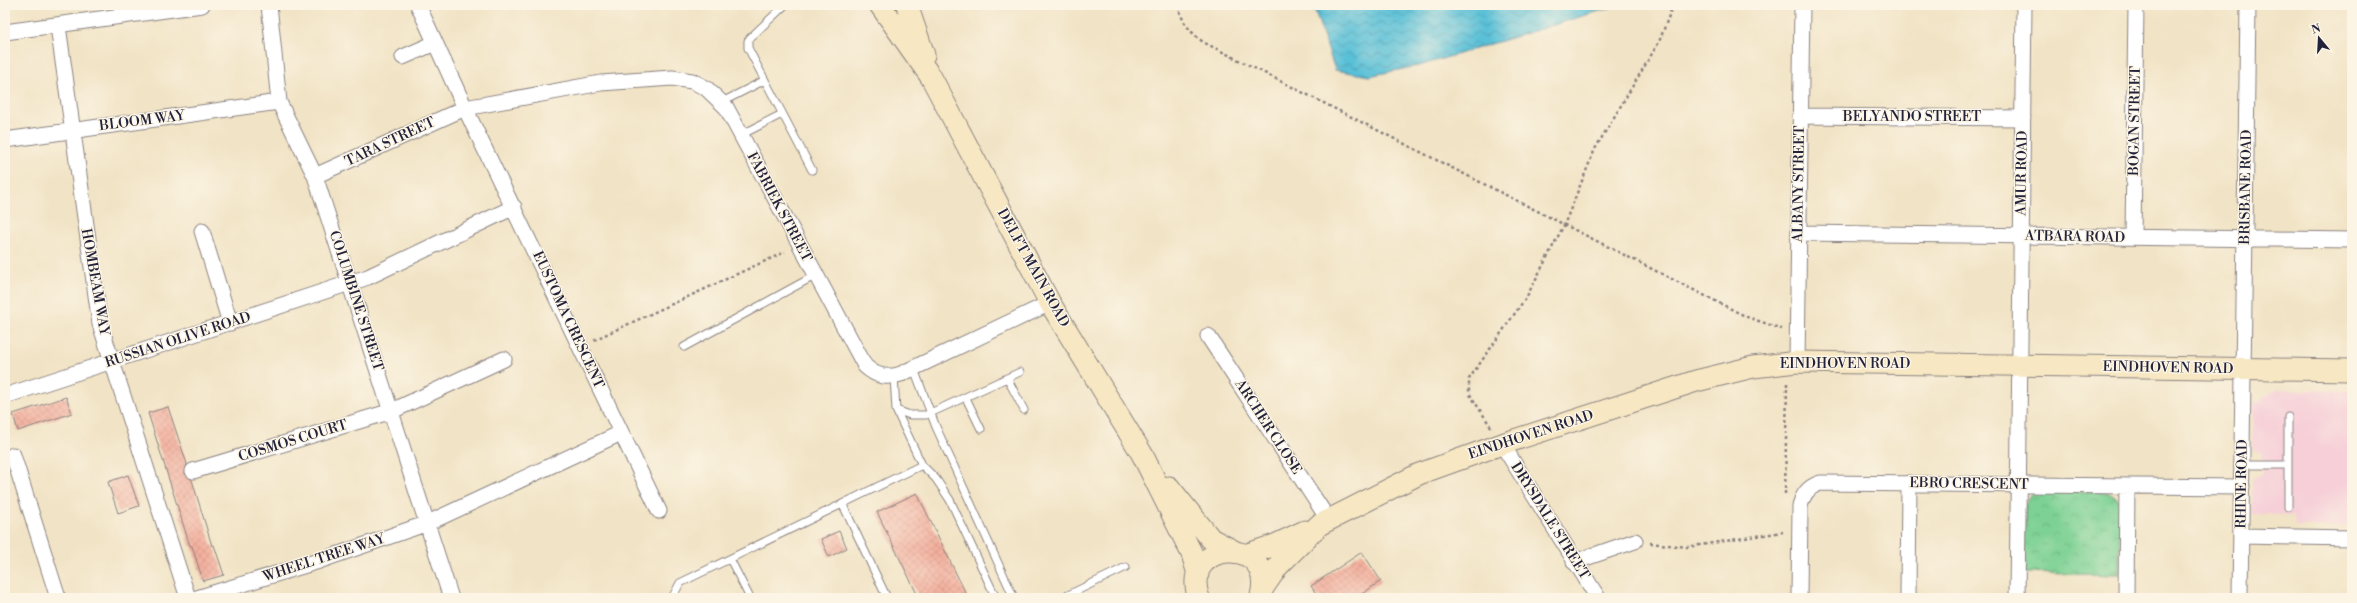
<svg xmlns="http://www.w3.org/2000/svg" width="2357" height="603" viewBox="0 0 2357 603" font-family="'Libre Bodoni',serif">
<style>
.built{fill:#f6cfd8}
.park{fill:url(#park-crowns);stroke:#507a68}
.water{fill:url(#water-waves);stroke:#3e7189}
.building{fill:url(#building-cross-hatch)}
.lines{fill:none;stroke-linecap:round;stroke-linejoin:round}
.lane-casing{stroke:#8a8280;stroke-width:9}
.street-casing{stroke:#8a8280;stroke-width:17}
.secondary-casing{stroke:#8a8280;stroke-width:23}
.path{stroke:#8a8280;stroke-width:2.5;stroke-dasharray:3 3;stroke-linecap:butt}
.lane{stroke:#fff;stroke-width:7}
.street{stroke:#fff;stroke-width:15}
.secondary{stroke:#f7e8c3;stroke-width:21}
.labels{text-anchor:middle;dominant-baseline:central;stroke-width:3;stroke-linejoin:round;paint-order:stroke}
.street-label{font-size:14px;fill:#22223b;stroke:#fcf5e5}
</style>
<defs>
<pattern id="park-crowns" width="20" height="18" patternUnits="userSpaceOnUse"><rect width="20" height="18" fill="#7dd194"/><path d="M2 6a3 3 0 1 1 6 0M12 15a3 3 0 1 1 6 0" fill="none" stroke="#6cb380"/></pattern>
<pattern id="water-waves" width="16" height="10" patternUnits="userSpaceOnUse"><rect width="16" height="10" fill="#59c0d7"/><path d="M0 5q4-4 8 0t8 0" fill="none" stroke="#499cb0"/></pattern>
<pattern id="building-cross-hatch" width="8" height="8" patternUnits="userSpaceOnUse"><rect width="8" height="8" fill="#f4b19f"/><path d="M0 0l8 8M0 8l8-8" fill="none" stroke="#d1988a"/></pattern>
</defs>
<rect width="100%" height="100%" fill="#fcf5e5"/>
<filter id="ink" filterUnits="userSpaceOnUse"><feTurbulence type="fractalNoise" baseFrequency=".025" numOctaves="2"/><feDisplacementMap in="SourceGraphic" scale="8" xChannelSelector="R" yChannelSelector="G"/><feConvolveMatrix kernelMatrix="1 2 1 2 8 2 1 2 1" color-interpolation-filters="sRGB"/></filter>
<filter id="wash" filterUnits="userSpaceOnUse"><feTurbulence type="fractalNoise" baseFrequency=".012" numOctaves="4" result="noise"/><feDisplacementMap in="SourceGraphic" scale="16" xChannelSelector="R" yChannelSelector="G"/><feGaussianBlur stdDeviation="0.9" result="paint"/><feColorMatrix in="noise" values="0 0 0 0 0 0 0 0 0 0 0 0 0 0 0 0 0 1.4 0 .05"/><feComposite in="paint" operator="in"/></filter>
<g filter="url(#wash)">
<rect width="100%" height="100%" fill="#f1e3c5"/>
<!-- built -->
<path class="built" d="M2276 390 2352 391V527L2295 526 2294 515 2252 514V479L2262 475V453L2254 450 2252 445 2253 402H2262V398Z"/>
<!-- park -->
<path class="park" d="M2040 491 2107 492 2117 498 2120 509 2119 575 2024 573 2025 504 2030 496Z"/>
<!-- water -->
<path class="water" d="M1313 5H1619L1422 65 1369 76 1335 70Z"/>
<g id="blocks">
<!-- building -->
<path class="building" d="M66 397 72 413 18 431 13 414Z
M168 407 187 464 185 474 192 480 212 546 214 545 224 575 203 581 192 546H190L148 413Z
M128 475 139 506 118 513 108 482Z
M917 493 968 598H919L877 512Z
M839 531 847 548 829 557 821 539Z
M1362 552 1381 581 1356 598H1319L1311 586Z"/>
</g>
</g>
<g filter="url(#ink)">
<use href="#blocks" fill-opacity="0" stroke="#8a8280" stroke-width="1"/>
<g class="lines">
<!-- lane casing -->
<g class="lane-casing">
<path id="lane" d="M785 5 750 38 748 41V48L812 170
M722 102 765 80
M741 135 782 114
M684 347 816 275
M914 369 936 427 1014 598
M894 376 896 410 922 465 936 479 950 500 996 598
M1007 378 1024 410
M966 398 981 429
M896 410 910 415H926L1020 372
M2288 417V507
M2242 465H2288
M843 505 887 598
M730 559 750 598
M672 598 680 583 922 465
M1062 598 1126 567"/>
</g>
<!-- street casing -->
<g class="street-casing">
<path id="street" d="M269 5 279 102 315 176 451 598
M418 5 465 108 659 511
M58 26 100 324 188 598
M5 32 202 5
M403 57 435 43
M1800 116 2023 118
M5 140 279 102
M315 176 465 108 601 83 672 78 692 81 706 88 726 107 865 366C876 376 886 379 901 374L1050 303
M202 231 230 323
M1799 233 2352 240
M2133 237 2136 5
M1208 336 1328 519
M1797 362 1802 5
M5 396 368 277 514 207
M1502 444 1598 598
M13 455 58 598
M193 471 392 411 504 359
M2241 536 2352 538
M1574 562 1635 541
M197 598 319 561 428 523 621 433
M1799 598 1800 507C1802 495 1808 487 1820 483L2242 487
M1908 598 1909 483
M2017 598 2024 5
M2126 598 2127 486
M2240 598 2248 5"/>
</g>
<!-- secondary casing -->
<g class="secondary-casing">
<path id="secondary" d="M880 5 931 77 1050 303 1142 454 1192 554 1198 574
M907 5 924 55
M1169 487 1211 539 1234 551
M1245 555 1275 545 1305 531
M1263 588 1278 566 1319 525 1419 474 1502 444 1696 381 1753 367 1797 362 2352 370
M1199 598C1178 541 1276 533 1261 596"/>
</g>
<!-- path -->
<path class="path" d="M1178 5C1182 22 1189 31 1203 42L1747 317 1782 329
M594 340 785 252
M1491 427 1469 393V379L1527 296 1564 225 1595 149 1659 42 1673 5
M1785 494 1787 383
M1650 543 1687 547 1783 532"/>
<!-- lane -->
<use href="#lane" class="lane"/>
<!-- street -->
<use href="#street" class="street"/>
<!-- secondary -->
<use href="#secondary" class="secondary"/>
</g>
</g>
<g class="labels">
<!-- street labels -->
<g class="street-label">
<text x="1912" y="117">BELYANDO STREET</text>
<text transform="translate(142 121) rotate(-7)">BLOOM WAY</text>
<text transform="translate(2135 121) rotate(-89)">BOGAN STREET</text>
<text transform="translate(390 142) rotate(-25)">TARA STREET</text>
<text transform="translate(2022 173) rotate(-89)">AMUR ROAD</text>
<text transform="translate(1799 184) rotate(-89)">ALBANY STREET</text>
<text transform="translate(2246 187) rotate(-89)">BRISBANE ROAD</text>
<text transform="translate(779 207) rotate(62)">FABRIEK STREET</text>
<text transform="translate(2075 237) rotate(1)">ATBARA ROAD</text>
<text transform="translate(1033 268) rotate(61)">DELFT MAIN ROAD</text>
<text transform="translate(95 282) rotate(80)">HOMBEAM WAY</text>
<text transform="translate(356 301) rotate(72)">COLUMBINE STREET</text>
<text transform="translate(568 320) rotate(65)">EUSTOMA CRESCENT</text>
<text transform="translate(178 340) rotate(-18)">RUSSIAN OLIVE ROAD</text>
<text x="1845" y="364">EINDHOVEN ROAD</text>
<text transform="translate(2168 368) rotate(1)">EINDHOVEN ROAD</text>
<text transform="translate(1268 427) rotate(57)">ARCHER CLOSE</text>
<text transform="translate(1531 435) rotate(-18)">EINDHOVEN ROAD</text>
<text transform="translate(293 441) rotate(-17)">COSMOS COURT</text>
<text transform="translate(1969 484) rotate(1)">EBRO CRESCENT</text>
<text transform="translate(2242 484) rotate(-89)">RHINE ROAD</text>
<text transform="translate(1550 521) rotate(58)">DRYSDALE STREET</text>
<text transform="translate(324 558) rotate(-18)">WHEEL TREE WAY</text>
</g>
</g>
<!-- margin -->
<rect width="2357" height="603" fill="none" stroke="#fcf5e5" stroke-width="20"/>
<!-- north arrow -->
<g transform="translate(2319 38) rotate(342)" stroke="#fcf5e5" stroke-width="3" paint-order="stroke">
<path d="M0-3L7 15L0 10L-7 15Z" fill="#22223b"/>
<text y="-6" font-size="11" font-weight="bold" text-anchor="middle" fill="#22223b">N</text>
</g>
</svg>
